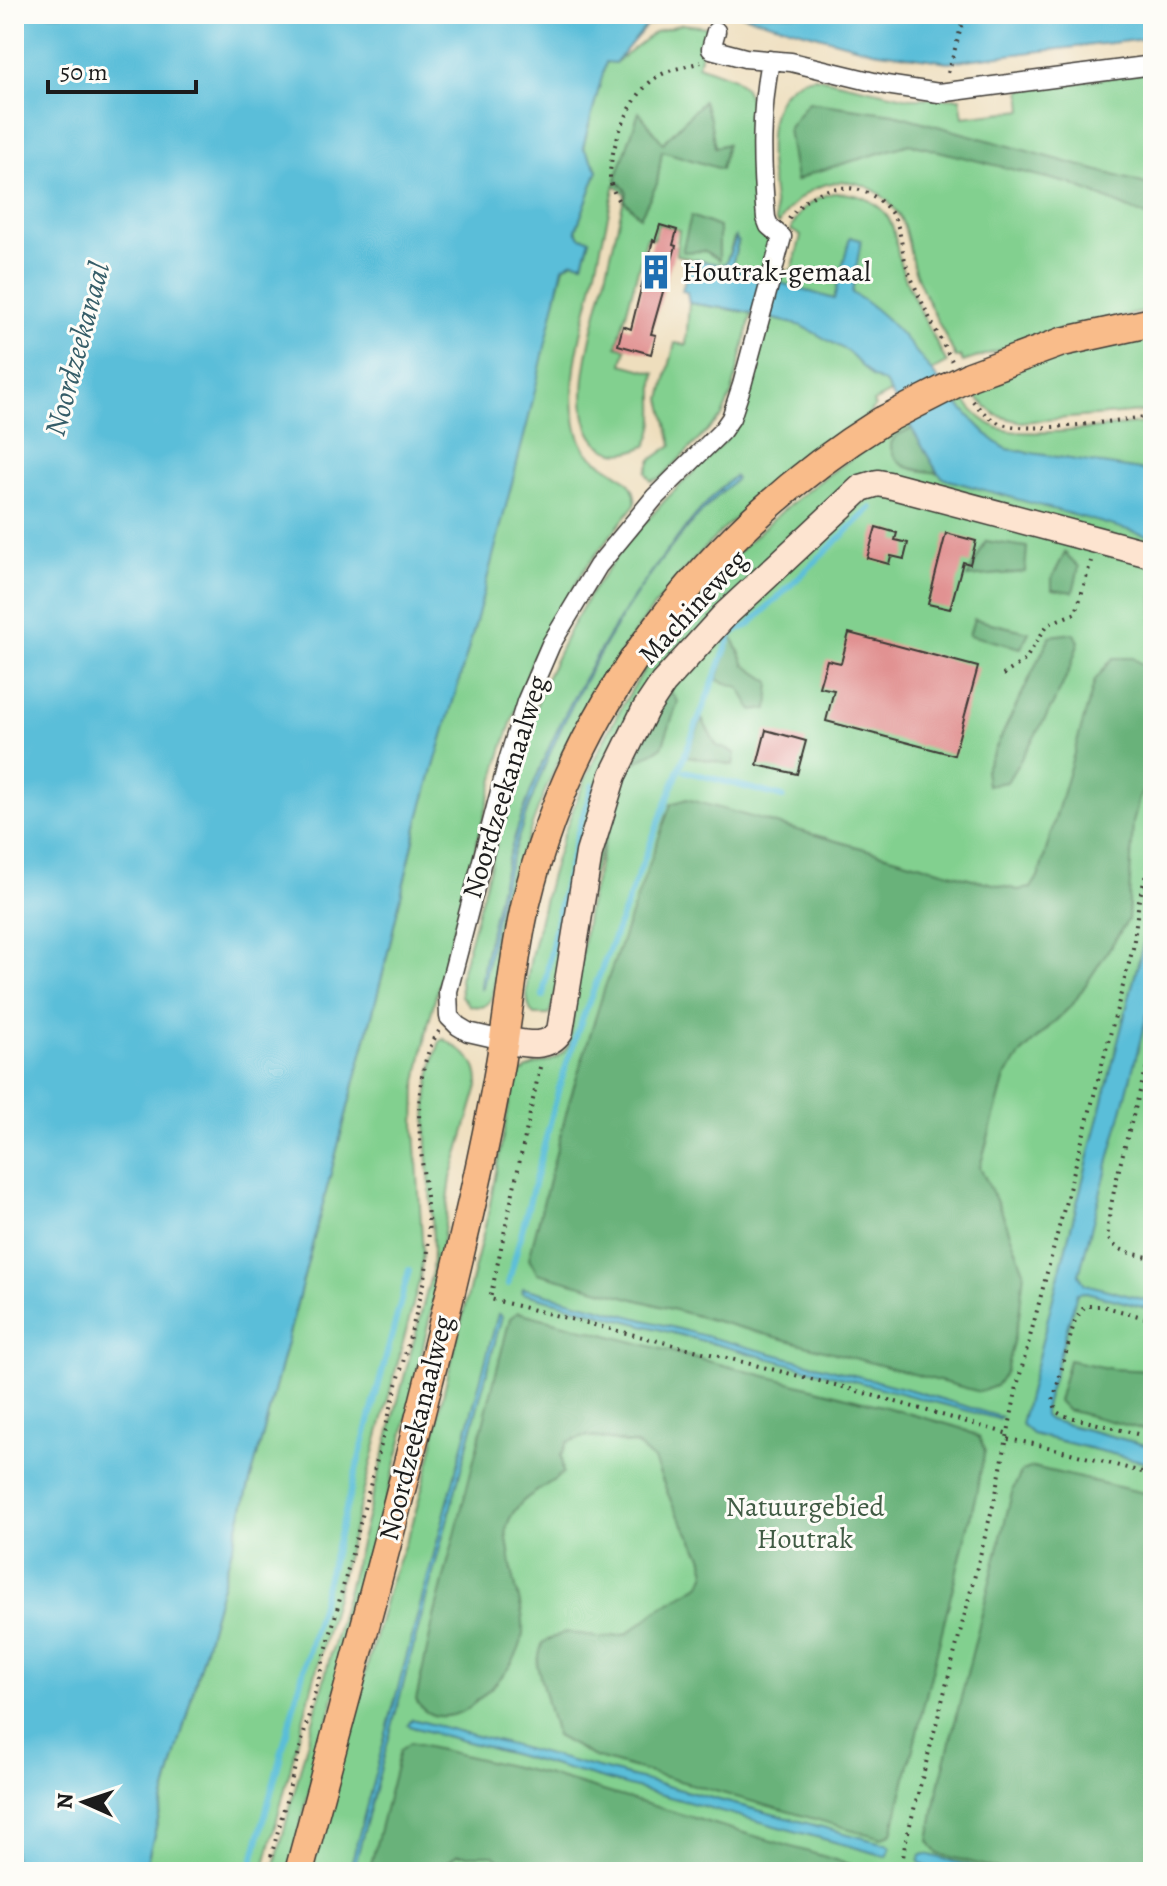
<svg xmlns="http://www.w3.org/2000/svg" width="1167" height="1886" viewBox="0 0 1167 1886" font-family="Alegreya,serif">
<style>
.green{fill:#82d08f;stroke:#4f7656;stroke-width:2}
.forest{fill:#69b27a;stroke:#42674b;stroke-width:2}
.water{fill:#5abed9;stroke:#3b6d7a;stroke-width:2}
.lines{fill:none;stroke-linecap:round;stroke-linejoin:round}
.stream{stroke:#5abed9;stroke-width:6}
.building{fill:#e19292}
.street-casing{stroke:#3c3934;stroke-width:21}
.secondary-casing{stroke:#3c3934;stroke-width:29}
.primary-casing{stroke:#3c3934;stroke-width:31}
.path{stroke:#3c3934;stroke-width:4;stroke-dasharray:2 6;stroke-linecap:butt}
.street{stroke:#fff;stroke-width:18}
.secondary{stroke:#fde4d0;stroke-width:26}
.primary{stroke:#f9bc8a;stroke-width:28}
.primary-bridge-casing{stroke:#3c3934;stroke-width:31;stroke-linecap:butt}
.primary-bridge{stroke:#f9bc8a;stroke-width:28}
.labels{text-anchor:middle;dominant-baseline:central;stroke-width:6;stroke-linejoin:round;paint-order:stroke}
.poi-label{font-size:28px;fill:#1c1c1c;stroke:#fdfcf7;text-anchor:start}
.street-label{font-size:28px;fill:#1c1c1c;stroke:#fdfcf7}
.park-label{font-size:28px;fill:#405b44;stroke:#fdfcf7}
.water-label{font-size:30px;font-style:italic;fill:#355d68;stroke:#fdfcf7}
</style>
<rect width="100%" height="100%" fill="#fdfcf7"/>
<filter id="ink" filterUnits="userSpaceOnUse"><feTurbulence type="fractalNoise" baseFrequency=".0125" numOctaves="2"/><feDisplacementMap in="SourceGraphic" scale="16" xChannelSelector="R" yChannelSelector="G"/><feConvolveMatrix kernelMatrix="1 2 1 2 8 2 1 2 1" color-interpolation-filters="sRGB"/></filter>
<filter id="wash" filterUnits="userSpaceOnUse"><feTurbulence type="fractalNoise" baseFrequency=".006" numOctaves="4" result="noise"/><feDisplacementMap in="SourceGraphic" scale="32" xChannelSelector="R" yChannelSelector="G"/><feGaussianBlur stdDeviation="1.8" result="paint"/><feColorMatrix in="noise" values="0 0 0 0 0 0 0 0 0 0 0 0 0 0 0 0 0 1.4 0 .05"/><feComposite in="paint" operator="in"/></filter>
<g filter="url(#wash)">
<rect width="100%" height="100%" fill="#eedebd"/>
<!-- green -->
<path class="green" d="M682 24 708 27 698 65 734 78 744 87 752 103 751 131 758 224 770 242 762 278 751 272 731 268 738 242 734 238 726 263 721 265 676 255 679 230 658 224 654 239 647 237 617 346 626 349 622 364 655 373C651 397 660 424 646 446 630 453 615 457 600 445 564 416 595 323 604 284 611 254 618 224 625 194L615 184C607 220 599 256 591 292 581 334 567 382 576 425 578 435 581 445 588 453 604 469 639 477 635 504L584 570 551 625 533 658 501 753 428 1025 416 1087 415 1130 423 1253 420 1278 263 1872H144L263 1434 384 969 419 818 564 267 573 261 583 263 590 240 580 237 576 230 598 170 583 147 606 61 615 63 655 32Z
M1153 71V310L1058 331 963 362 960 356 956 358C943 330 927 303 916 274 908 254 909 227 895 210 862 164 804 178 779 224L776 222C773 178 750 84 815 77L909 98H960L963 117 1023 110 1021 90Z
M833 193C853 192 870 197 884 212 897 227 895 248 901 266 912 299 931 331 947 363L873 402 875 407 867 416C826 448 781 477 742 512 656 589 581 699 539 806 519 858 503 915 496 970 494 984 496 1001 482 1007L470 1006 461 996 460 977 525 739 544 683 570 629 592 591 624 546 666 499 724 442 780 272 792 270 801 236 791 230C798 211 813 198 833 193Z
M689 303 752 313 732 393 722 416 661 478 651 481 646 473 651 460 672 445 661 399 675 343 686 345Z
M1153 333V411L1020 422 996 415 975 396 978 394 977 390C1019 359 1101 346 1153 333Z
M965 401C974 413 984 423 998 428 1029 440 1116 425 1153 422V547L891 477 654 679 549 1015H534C518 1000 533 948 538 928 576 747 679 583 828 475 855 456 880 437 910 423L913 428Z
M876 493 1153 564V1872H311L390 1582 412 1525 431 1456 440 1407 488 1214 512 1088C527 1051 554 1073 569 1044L588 908 620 783 675 681 838 519Z
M444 1039C464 1052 479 1060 478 1086L451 1178 437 1285 403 1436 288 1872H273L432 1272C438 1195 411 1115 440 1041Z"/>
<!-- forest -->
<path class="forest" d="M703 101 710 119 715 147 727 144 721 169 662 151 657 184 640 217 624 200 627 192 616 179 639 112 663 143Z
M808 102 894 114 1153 186V219L1071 184 910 144 812 173 796 181 788 129Z
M691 216 719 227V260L705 251 682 252Z
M913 428 938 473C928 471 916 471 907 467 896 463 885 447 895 437 899 433 908 430 913 428Z
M986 541 1027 547 1025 572 967 577Z
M1065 553 1079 567 1073 592 1052 589V578Z
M974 619 1029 632 1021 648 969 635Z
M1073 633 1079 641C1065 692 1034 737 1007 782L987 785 985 770 1050 636Z
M732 636 745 665 770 682 768 709 753 711 739 687 717 680Z
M1113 658H1133L1153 673V772L1139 799 1133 823 1128 920 1073 1004 1022 1053 1005 1077 980 1167 1003 1215 1024 1271 1019 1317 1006 1371 996 1386 980 1392 537 1273 529 1258 569 1102 605 987 671 804 687 799 961 876 1018 890 1031 888 1039 875 1095 680Z
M670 691 678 702 662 747 629 766Z
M702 719 717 746 735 753 733 765 686 756Z
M518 1312 882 1406 961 1428 979 1437 985 1450 976 1494 892 1833 882 1838 594 1757 556 1736 537 1665 542 1643 565 1632 602 1638 627 1634 660 1608 701 1584 706 1572 702 1556 673 1506 654 1460 637 1445 588 1436 567 1442 561 1456 563 1473C541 1492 517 1496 507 1526 505 1533 508 1543 509 1551 516 1612 545 1634 492 1687 481 1697 468 1712 452 1715 437 1719 423 1714 416 1700L434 1617 510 1318Z
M1069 1360 1112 1369 1153 1371V1432L1067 1410 1058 1401Z
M1033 1467 1153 1495V1872H1009L938 1854 929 1841 937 1794 1013 1489 1022 1471Z
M410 1743 549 1775 863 1868 866 1872H513L494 1855H458L432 1872H369L400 1750Z"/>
<!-- water -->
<path class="water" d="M14 14H682L646 26 615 63 606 62 583 147 598 170 576 230 580 237 590 239 583 263 573 261 563 267 529 417 475 626 419 818 384 969 263 1434 144 1872H14Z
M739 14H1153V38L948 62 873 51Z
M736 237 738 242 731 268 834 299 850 237 861 240 852 293C905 323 931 379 973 420 984 431 993 442 1007 449L1153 472V537L945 479 938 473 885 383 872 377 847 351 802 326 742 311 689 303 687 292 682 291 685 279 690 278 685 276 688 263 698 260 721 265 726 263Z
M734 476 736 479C624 578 540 748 502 892 494 923 490 956 483 988L481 989C482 969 487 948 491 929 516 800 574 679 650 574 676 539 701 505 734 476Z
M1153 904V992L1079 1275 1085 1284 1153 1302V1310L1086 1292 1077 1293 1044 1410V1416L1049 1420 1153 1447V1464L1032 1434 1021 1424Z
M523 1288 918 1392 1001 1417 998 1419 522 1293Z
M498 1314 502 1316 353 1872H349Z
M412 1719 886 1844 891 1847 886 1856 412 1727 408 1725Z
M926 1854 993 1872C970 1872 938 1877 919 1862L921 1855Z"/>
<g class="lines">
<!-- stream -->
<path class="stream" d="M685 771 783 797
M543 996C555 924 569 854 593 785
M508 1284 559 1088 578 1030 732 633 749 625 871 508
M250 1872 409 1270"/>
</g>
<g id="blocks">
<!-- building -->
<path class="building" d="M660 225 677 230 673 245 676 246 651 334 656 335 651 354 618 345 623 326 631 329 653 240 655 241Z
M876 527 897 533 895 540 908 543 904 559 891 556 889 564 867 558Z
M946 533 976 541 970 564 963 562 950 609 928 604Z
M849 633 978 667 954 755 826 721 834 690 819 687 827 660 841 663Z
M766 730 806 741 797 774 757 765Z"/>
</g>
</g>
<g filter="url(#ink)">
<use href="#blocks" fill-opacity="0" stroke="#3c3934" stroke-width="2"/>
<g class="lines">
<!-- street casing -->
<g class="street-casing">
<path id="street" d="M716 31 711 49 745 58 791 62 886 85 939 93 1153 65
M503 1040 468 1032 458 1026 449 1017 448 991 508 761 526 702 551 644 598 566 655 497 722 431 731 418 742 385 782 237 769 226 766 218C761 164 760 114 770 60"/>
</g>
<!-- secondary casing -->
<g class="secondary-casing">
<path id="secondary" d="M503 1040C523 1043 547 1051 560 1031L589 853 613 775 645 710 663 683 724 616 861 488 878 483 889 485 1153 555"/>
</g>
<!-- primary casing -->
<g class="primary-casing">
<path id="primary" d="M970 376 1062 342 1153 322
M299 1872C354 1666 411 1461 460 1253 477 1182 493 1111 504 1039 511 994 515 948 526 903 574 702 708 529 882 421"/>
</g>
<!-- path -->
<path class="path" d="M948 73 965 14
M618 200C614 192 610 185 610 176 610 147 630 96 654 79 667 69 686 67 701 62
M789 219C813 182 865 175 892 214 902 229 901 250 907 267 919 299 936 331 952 361
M973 401C980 410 990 420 1002 424 1034 434 1117 420 1153 416
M1003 675 1025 660 1048 624 1076 613 1091 561
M1153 1045C1146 1072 1100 1222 1109 1239 1116 1252 1139 1255 1153 1258
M540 1067 490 1299 843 1387 1009 1434
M1153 1320 1102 1306H1085L1075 1320 1053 1401 1057 1412 1062 1415 1153 1438
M1008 1439 1044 1446 1153 1475
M267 1872 425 1280C427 1259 430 1239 428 1218 424 1161 405 1083 439 1031
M901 1872 905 1844 996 1494 1017 1386 1133 948 1139 900 1153 849"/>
<!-- street -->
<use href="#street" class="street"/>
<!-- secondary -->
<use href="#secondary" class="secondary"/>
<!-- primary -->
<use href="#primary" class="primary"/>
<!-- primary-bridge casing -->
<g class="primary-bridge-casing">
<path id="primary-bridge" d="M882 421 970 376"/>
</g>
<!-- primary-bridge -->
<use href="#primary-bridge" class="primary-bridge"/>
</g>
</g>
<!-- icons -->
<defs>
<g id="building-bare" transform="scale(2.76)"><path d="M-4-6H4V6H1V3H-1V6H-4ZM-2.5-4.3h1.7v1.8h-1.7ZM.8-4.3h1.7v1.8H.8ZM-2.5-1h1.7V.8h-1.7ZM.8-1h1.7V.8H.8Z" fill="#1f6fb2" stroke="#fdfcf7" stroke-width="2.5" paint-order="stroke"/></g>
</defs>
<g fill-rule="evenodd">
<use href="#building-bare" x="656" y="272"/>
</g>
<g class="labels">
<!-- poi labels -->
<g class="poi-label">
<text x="682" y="272">Houtrak-gemaal</text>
</g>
<!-- street labels -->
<g class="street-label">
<text transform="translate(693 607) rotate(-47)">Machineweg</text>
<text transform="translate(505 787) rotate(-73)">Noordzeekanaalweg</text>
<text transform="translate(416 1428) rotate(-76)">Noordzeekanaalweg</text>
</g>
<!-- park labels -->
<g class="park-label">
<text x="805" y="1507">Natuurgebied<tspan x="805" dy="32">Houtrak</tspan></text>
</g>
<!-- water labels -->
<g class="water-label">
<text transform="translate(77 349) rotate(-75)">Noordzeekanaal</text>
</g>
</g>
<!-- margin -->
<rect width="1167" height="1886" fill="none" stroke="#fdfcf7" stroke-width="48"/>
<!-- north arrow -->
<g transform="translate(84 1802) rotate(273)" stroke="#fdfcf7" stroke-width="6" paint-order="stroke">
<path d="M0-6L14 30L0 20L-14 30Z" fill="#1c1c1c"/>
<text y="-12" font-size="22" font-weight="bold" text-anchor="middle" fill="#1c1c1c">N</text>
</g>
<!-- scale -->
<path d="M48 80v12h148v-12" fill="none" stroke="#1c1c1c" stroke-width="4"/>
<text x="60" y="80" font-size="24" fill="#1c1c1c" stroke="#fdfcf7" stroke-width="6" paint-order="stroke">50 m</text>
</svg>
